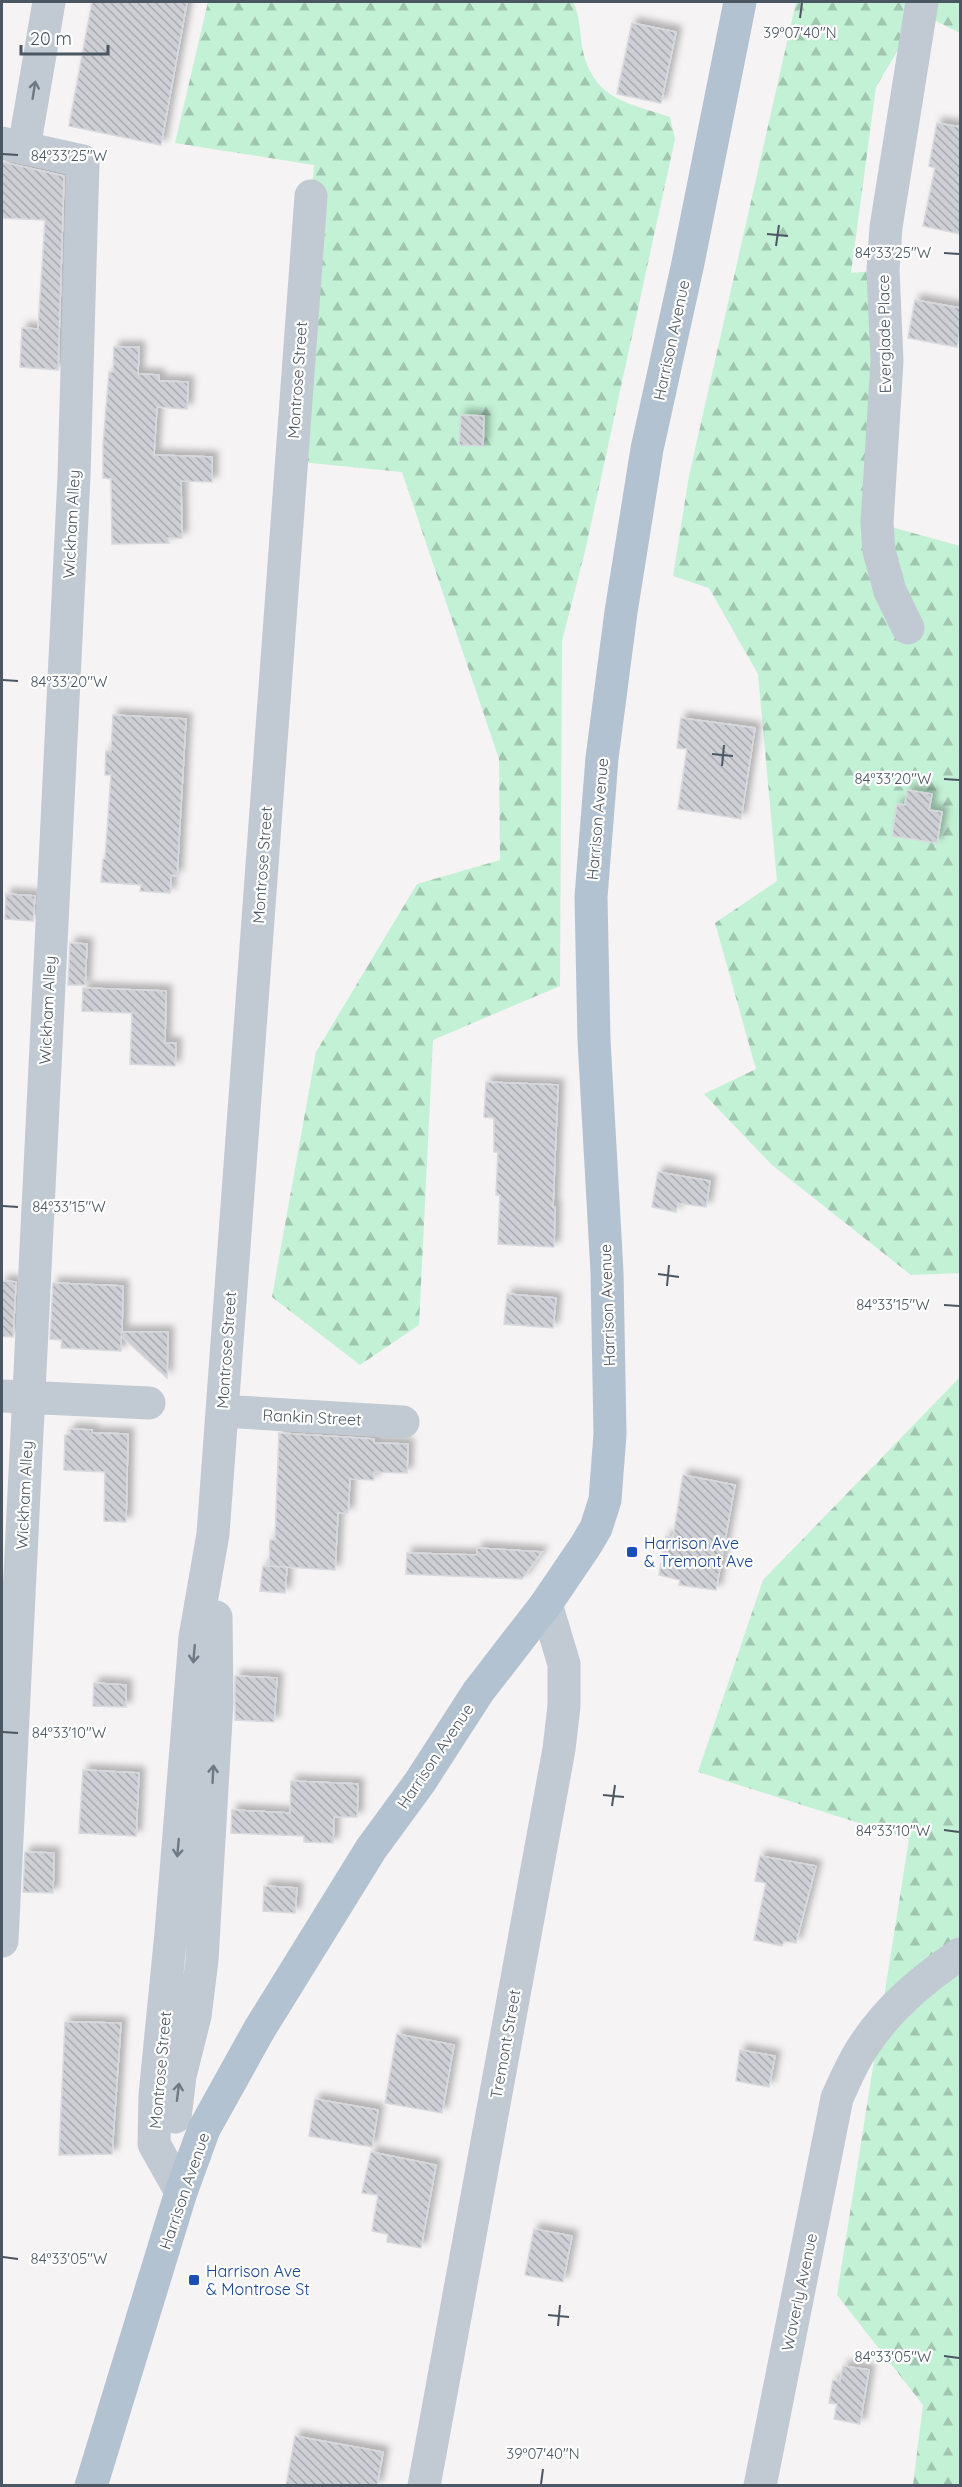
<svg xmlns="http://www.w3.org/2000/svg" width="962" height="2487" viewBox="0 0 962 2487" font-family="Quicksand,sans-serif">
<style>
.forest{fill:url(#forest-firs)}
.building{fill:url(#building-back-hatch);stroke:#d7d9de;stroke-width:1.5;filter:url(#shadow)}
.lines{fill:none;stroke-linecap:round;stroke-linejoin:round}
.minor{stroke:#c1cad2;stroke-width:33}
.major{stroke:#b3c2d1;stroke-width:33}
.oneway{stroke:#6e7983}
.ticks{fill:none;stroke:#4a5661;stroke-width:2}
.transit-dot{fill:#1a4fb4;stroke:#fff;stroke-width:2}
.labels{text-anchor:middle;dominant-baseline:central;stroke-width:4.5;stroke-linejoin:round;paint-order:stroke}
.street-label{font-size:16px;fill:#4a5661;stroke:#fff}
.transit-label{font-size:16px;fill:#164399;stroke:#fff;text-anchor:start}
.ticks-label{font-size:15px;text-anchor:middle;fill:#4a5661;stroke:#fff;stroke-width:4.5;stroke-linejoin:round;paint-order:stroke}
</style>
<defs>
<pattern id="forest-firs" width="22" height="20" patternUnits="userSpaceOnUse" patternTransform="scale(1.5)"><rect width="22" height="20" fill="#c3f1d5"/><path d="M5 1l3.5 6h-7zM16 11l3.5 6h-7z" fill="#a0c6b0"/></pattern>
<pattern id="building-back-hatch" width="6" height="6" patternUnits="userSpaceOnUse" patternTransform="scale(1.5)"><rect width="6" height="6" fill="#cdcfd5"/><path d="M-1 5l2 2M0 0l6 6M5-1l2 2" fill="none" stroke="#a8abb0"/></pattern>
<filter id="shadow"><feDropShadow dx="5.5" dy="-5.5" stdDeviation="3" flood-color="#0004"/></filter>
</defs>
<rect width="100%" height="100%" fill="#f5f3f3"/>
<!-- forest -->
<path class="forest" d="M208 2H573C581 18 579 33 583 51 594 100 629 103 670 117L675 139 586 547 562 641 560 986 433 1040 419 1325 360 1365 272 1297 316 1052 417 884 500 860 499 759 402 472 291 461 314 165 175 143Z
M796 2H960V33L920 13 876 87 851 273 883 270 877 523 960 546V1273L911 1275 772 1165 704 1094 756 1069 715 923 777 881 758 674 709 588 673 576 689 476Z
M960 1377V2485H913L923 2405 837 2295 909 1839 698 1772 763 1580Z"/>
<!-- building -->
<path class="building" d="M92 2H187L161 145 69 126Z
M632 23 676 32 661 103 617 94Z
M937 123 960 127V234L923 226 935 168 929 166Z
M2 162 64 176 58 370 20 367 22 328 38 329 45 220 2 218Z
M915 300 960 308V328L957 347 908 338Z
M114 347H139L138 374 159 375V381L188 382 187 409 157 407 154 455 212 457V482L181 481 182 538H168L169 543 112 544 111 479 103 478V445L109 372H113Z
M461 415 484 416 483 446 459 445Z
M113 715 186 719 177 876 171 875 170 893 140 891 141 885 101 882 103 859H105L111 775H105L106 751H111Z
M681 718 755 728 741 819 678 809 687 749 677 748Z
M907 790 932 794 929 810 942 812 937 843 892 836 897 804 905 805Z
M6 894 35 896 33 921 5 919Z
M70 943 87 944 85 985H68Z
M83 988 166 991 165 1043H176L175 1066 130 1064 132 1013 82 1011Z
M486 1082 558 1085 553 1207H555L554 1247 498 1244 500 1195H496L498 1152H494V1118L484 1117Z
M658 1172 710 1181 706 1207 678 1203 676 1212 652 1207Z
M2 1281 16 1282 13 1337 2 1336Z
M53 1283 123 1286 122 1332H168L167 1378 121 1336V1351L61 1348 62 1340 50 1339Z
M507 1294 556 1298 553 1328 504 1324Z
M70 1429 92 1430V1433L128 1434 126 1522 104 1521 105 1472 64 1470 65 1435H70Z
M279 1433 374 1439V1443L408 1444 407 1473 374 1472V1480L350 1479 348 1513H338L335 1570 269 1566 270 1540H275Z
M683 1475 735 1485 716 1590 679 1585 680 1580 659 1575 666 1536 673 1538Z
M477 1548 542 1552 522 1579 406 1574 407 1553 477 1555Z
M263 1566 287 1567 285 1593 260 1591Z
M235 1676 277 1678 274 1722 235 1720Z
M94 1683 126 1685V1707L93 1706Z
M83 1770 139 1773 136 1836 79 1833Z
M291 1781 358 1784 357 1817H334L333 1843 304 1842V1836L231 1833 232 1810 290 1813Z
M25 1852 54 1853 53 1893 23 1892Z
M760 1856 816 1866 796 1943 784 1941 782 1946 754 1940 766 1883 755 1881Z
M264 1886 297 1888 295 1913 263 1911Z
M65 2022 121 2023 112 2154 59 2155Z
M397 2034 454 2045 442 2113 385 2103Z
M740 2050 775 2056 769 2087 736 2081Z
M315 2099 378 2110 372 2147 309 2136Z
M371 2152 436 2165 421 2248 387 2242 388 2234 372 2231 378 2195 362 2193Z
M534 2229 572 2236 563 2282 525 2275Z
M843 2366 869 2370 860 2424 834 2419 837 2404 829 2403 833 2380 840 2381Z
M295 2436 383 2452 377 2486H286Z"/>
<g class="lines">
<!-- minor -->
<path class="minor" d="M2 143 83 161 74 476 2 1941
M24 148 49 2
M908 628 890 591 879 551 877 523 887 361 883 270 886 227 922 2
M2 1396 149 1403
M222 1411 403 1422
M175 2117 180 2076 195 2016 202 1960 217 1702 216 1617
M181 2192 154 2144 155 2095 171 1933 195 1637 213 1534 311 196
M424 2486 559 1749 564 1706V1664L546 1604
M760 2486 837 2098C845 2081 852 2063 863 2047 888 2008 922 1980 960 1954"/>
<!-- major -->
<path class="major" d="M91 2486 181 2192 204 2129 259 2030 371 1849 420 1782 478 1692 546 1604 586 1545 596 1528 605 1500 610 1434 607 1272 594 1040 591 897 602 758 621 612 647 449 688 263 740 2"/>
</g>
<!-- one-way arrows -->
<defs><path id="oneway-shaft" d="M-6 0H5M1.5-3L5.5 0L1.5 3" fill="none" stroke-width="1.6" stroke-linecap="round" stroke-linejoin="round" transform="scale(1.5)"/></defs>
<g class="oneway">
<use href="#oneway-shaft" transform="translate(34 90) rotate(-81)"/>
<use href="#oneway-shaft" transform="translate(194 1654) rotate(95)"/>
<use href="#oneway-shaft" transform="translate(213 1774) rotate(-87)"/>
<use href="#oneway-shaft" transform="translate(178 1848) rotate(95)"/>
<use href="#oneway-shaft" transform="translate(178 2092) rotate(-83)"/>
</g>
<!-- ticks -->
<path class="ticks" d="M800 18 802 3M3 154 18 155M767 234 788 236M776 246 779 225M944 253 959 254M3 680 18 681M712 754 733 756M722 766 724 745M944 779 959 780M3 1206 18 1207M658 1274 679 1277M667 1286 669 1265M944 1305 959 1306M3 1732 18 1733M603 1795 624 1797M612 1806 615 1785M944 1830 959 1832M3 2257 18 2259M548 2315 569 2317M558 2326 560 2305M944 2356 959 2358M541 2484 543 2469"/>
<!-- markers -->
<g class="transit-dot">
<rect x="626" y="1546" width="12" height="12" rx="3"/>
<rect x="188" y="2274" width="12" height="12" rx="3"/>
</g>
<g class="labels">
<!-- street labels -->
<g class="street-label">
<text transform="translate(884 334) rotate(-91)">Everglade Place</text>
<text transform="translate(671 340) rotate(-78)">Harrison Avenue</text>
<text transform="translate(297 380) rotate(-86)">Montrose Street</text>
<text transform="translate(71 524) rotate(-87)">Wickham Alley</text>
<text transform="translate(597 819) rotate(-85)">Harrison Avenue</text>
<text transform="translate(262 865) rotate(-86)">Montrose Street</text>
<text transform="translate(47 1010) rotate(-87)">Wickham Alley</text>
<text transform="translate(607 1305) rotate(-92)">Harrison Avenue</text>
<text transform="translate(226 1350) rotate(-86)">Montrose Street</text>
<text transform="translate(312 1417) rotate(3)">Rankin Street</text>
<text transform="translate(24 1495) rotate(-87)">Wickham Alley</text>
<text transform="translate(435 1756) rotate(-56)">Harrison Avenue</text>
<text transform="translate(505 2044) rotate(-80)">Tremont Street</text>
<text transform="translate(160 2070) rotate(-85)">Montrose Street</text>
<text transform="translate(184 2191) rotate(-71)">Harrison Avenue</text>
<text transform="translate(799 2292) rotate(-78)">Waverly Avenue</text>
</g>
<!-- transit labels -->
<g class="transit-label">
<text x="644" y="1543">Harrison Ave<tspan x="644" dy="18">&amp; Tremont Ave</tspan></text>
<text x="206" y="2271">Harrison Ave<tspan x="206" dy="18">&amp; Montrose St</tspan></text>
</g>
</g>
<g class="ticks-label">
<text x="800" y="38">39°07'40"N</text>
<text x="69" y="161">84°33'25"W</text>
<text x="893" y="258">84°33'25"W</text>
<text x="69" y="687">84°33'20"W</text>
<text x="893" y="784">84°33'20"W</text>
<text x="69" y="1212">84°33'15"W</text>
<text x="893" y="1310">84°33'15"W</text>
<text x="69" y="1738">84°33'10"W</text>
<text x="893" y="1836">84°33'10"W</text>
<text x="69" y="2264">84°33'05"W</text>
<text x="893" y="2362">84°33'05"W</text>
<text x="543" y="2459">39°07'40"N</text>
</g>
<!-- border -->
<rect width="962" height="2487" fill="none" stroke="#4a5661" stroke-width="6"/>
<!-- scale -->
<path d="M21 45v9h87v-9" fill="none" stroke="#4a5661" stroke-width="3"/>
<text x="30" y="45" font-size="18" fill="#4a5661" stroke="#ffffff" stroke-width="4.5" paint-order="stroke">20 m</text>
</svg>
